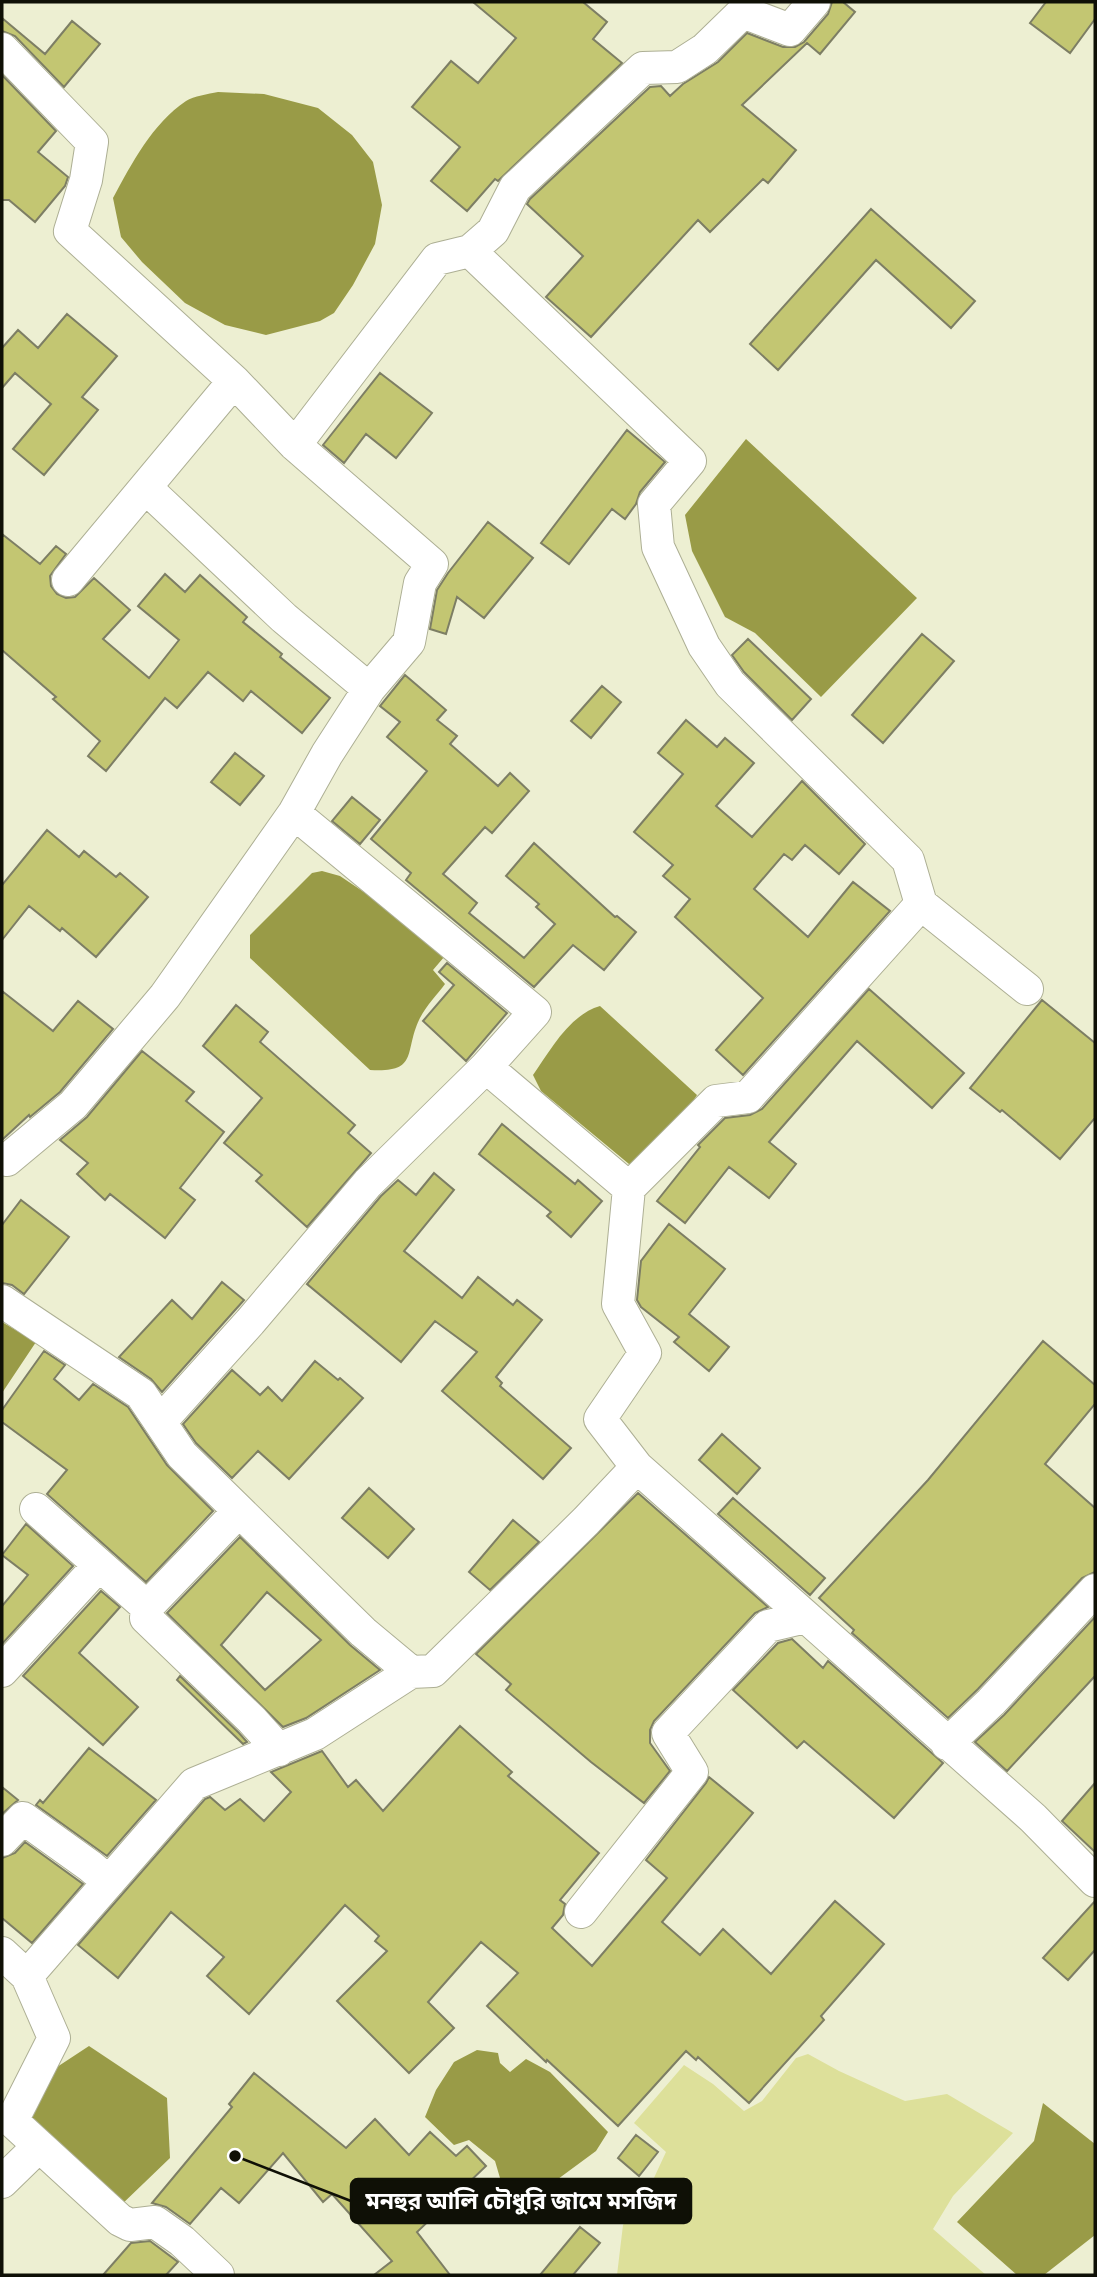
<svg xmlns="http://www.w3.org/2000/svg" width="1097" height="2277" viewBox="0 0 1097 2277" font-family="Cabin,'Noto Sans Bengali',sans-serif">
<style>
.green{fill:#dde09a}
.water{fill:#999b47}
.building{fill:#c3c672;stroke:#7d7e64;stroke-width:2;fill-rule:evenodd}
.lines{fill:none;stroke-linecap:round;stroke-linejoin:round}
.street-casing{stroke:#adaf94;stroke-width:34}
.street{stroke:#fff;stroke-width:32}
.leader{fill:none;stroke:#0f1006;stroke-width:2.5}
.callout-dot{fill:#0f1006;stroke:#fff;stroke-width:2.5}
.callout{fill:#0f1006;stroke:#0f1006;stroke-width:2.5}
.callout-label{font-size:23px;text-anchor:middle;font-weight:bold;fill:#fff}
</style>
<rect width="100%" height="100%" fill="#edefd2"/>
<!-- green -->
<path class="green" d="M808 2054 839 2071 905 2101 947 2094 1013 2133 953 2196 933 2229 986 2275H617L623 2225 653 2180 666 2152 634 2123 684 2065 713 2084 744 2111 762 2101 796 2058Z"/>
<!-- water -->
<path class="water" d="M218 92 264 94 318 108 352 135 373 162 382 205 375 244 353 285 334 313 320 321 266 335 225 325 185 303 142 262 121 237 113 198C132 163 152 124 186 101 194 96 208 94 218 92Z
M746 439 917 598 821 697 755 633 725 617 692 551 685 515Z
M322 871 340 876 450 950 433 970 445 984C437 995 425 1007 419 1020 404 1052 419 1073 370 1070L250 958V935L312 873Z
M600 1006 697 1095 676 1128 635 1169 541 1091 533 1075C550 1051 569 1015 600 1006Z
M2 1322 36 1342 2 1393Z
M89 2046 167 2098 170 2158 118 2208 34 2128 28 2112 54 2069Z
M477 2050 498 2053 500 2063 510 2072 526 2059 550 2072 608 2132 596 2151 558 2179 543 2204 500 2178 495 2161 469 2140 454 2145 425 2117 436 2090 454 2062Z
M1043 2103 1095 2144V2235L1044 2275H1017L957 2222 1034 2141Z"/>
<!-- building -->
<path class="building" d="M473 2H583L607 22 593 39 622 63 498 181 495 179 467 211 431 181 460 147 412 107 451 61 478 83 516 38Z
M832 2H843L855 12 820 54 807 43 742 105 796 150 768 183 763 179 710 232 698 220 591 337 546 297 583 256 527 204 530 199 650 87 661 86 670 96 683 84 718 62 747 33 783 47H795L804 42 828 14Z
M1046 2H1095V19L1070 53 1030 23Z
M2 18 45 54 72 21 100 44 64 87 15 36 2 31Z
M2 75 56 131 38 152 68 177 65 186 35 222 9 200H2Z
M871 209 975 301 951 328 876 260 778 370 750 344Z
M67 314 117 356 82 397 98 410 44 475 13 449 51 404 15 373 2 388V348L18 330 38 348Z
M380 373 432 413 396 458 366 434 344 463 323 445Z
M627 430 665 462 640 492 636 504 625 519 612 509 569 564 541 543Z
M488 522 533 558 484 618 457 597 446 634 430 629 437 590 448 573Z
M2 534 40 564 56 546 66 554 50 576 51 586 57 594 66 598 75 597 94 578 130 610 103 639 149 678 179 640 138 606 165 574 185 592 200 575 247 617 243 622 282 654 280 657 330 698 302 733 251 691 243 701 208 672 177 708 165 698 106 771 88 756 100 741 53 699 56 697 2 650Z
M922 634 954 661 883 743 852 715Z
M748 639 811 699 792 720 744 672 732 655Z
M405 675 446 710 437 720 457 736 450 744 498 786 510 773 529 791 492 833 485 827 443 874 477 903 469 913 524 958 555 924 536 907 539 904 506 876 534 843 615 917 617 916 636 932 604 970 573 945 534 987 406 880 411 873 371 839 427 771 387 737 400 722 380 706Z
M602 686 621 702 591 738 571 721Z
M686 720 717 747 725 738 754 763 716 806 752 837 802 781 865 844 839 874 805 845 792 860 784 854 754 889 808 937 853 882 890 911 743 1075 716 1050 763 998 675 917 690 899 663 876 673 865 634 832 683 774 658 753Z
M235 753 264 776 240 805 211 782Z
M352 797 380 820 360 844 332 821Z
M47 830 79 857 84 851 116 877 120 873 148 897 96 957 62 928 60 931 29 906 2 940V885Z
M447 963 507 1013 466 1061 423 1021 454 985 439 972Z
M869 989 964 1073 932 1108 857 1041 769 1142 796 1164 769 1198 729 1167 685 1223 657 1201 700 1147 698 1145 725 1118 750 1115 762 1109Z
M2 991 53 1031 78 1001 113 1029 60 1092 30 1117 29 1115 2 1140Z
M1042 1000 1095 1043V1118L1060 1159 1002 1110 1000 1112 970 1088Z
M236 1005 268 1032 260 1042 355 1125 348 1133 371 1153 307 1227 256 1181 262 1175 224 1143 262 1098 203 1046Z
M142 1051 194 1092 186 1101 224 1132 180 1188 195 1200 165 1238 110 1194 105 1200 77 1174 88 1163 60 1140 87 1117Z
M502 1124 575 1184 578 1180 602 1201 571 1237 547 1216 551 1212 479 1154Z
M434 1173 454 1190 404 1251 462 1298 478 1277 513 1305 517 1300 542 1320 496 1377 502 1383 500 1386 571 1448 543 1479 442 1391 477 1352 435 1321 401 1362 307 1284 381 1196 398 1180 416 1195Z
M21 1200 69 1237 24 1294 12 1285 2 1283V1225Z
M669 1224 725 1269 689 1314 729 1347 709 1371 674 1342 679 1337 641 1307 637 1300 641 1261Z
M222 1282 244 1300 162 1392 151 1379 119 1357 172 1300 192 1319Z
M1043 1341 1095 1385V1404L1045 1464 1095 1508V1572L1082 1578 978 1689 948 1718 852 1633 854 1630 819 1598 928 1480Z
M44 1351 65 1365 54 1379 79 1400 93 1384 128 1407 167 1465 213 1511 146 1582 47 1494 67 1470 2 1422V1410Z
M315 1361 338 1380 340 1378 363 1398 289 1479 258 1451 232 1478 196 1443 183 1424 232 1370 260 1395 268 1387 282 1401Z
M722 1434 760 1468 737 1494 699 1460Z
M369 1488 414 1529 388 1558 342 1518Z
M638 1493 768 1607 755 1613 654 1721 650 1730V1743L670 1771 644 1803 591 1762 506 1690 511 1684 476 1654Z
M733 1498 825 1578 810 1595 718 1514Z
M513 1520 539 1542 490 1590 469 1572Z
M26 1524 73 1566 2 1644V1606L28 1575 2 1555Z
M240 1537 350 1645 380 1670 306 1718 283 1727 167 1613ZM267 1592 321 1640 265 1690 221 1645Z
M101 1591 120 1607 79 1653 138 1707 103 1745 23 1676Z
M1095 1617V1676L1007 1771 975 1742 1004 1715Z
M792 1639 823 1668 828 1661 943 1763 894 1818 804 1741 797 1748 733 1690 778 1643Z
M180 1676 239 1733 247 1742 243 1744 177 1680Z
M460 1726 512 1772 508 1776 599 1853 560 1900 565 1904 563 1915 552 1928 592 1966 667 1878 646 1860 706 1783 709 1777 753 1813 662 1922 700 1955 723 1929 771 1974 835 1901 884 1944 821 2016 824 2020 749 2103 698 2057 696 2060 686 2051 618 2126 547 2060 546 2062 487 2006 518 1973 481 1942 428 2002 454 2028 409 2073 337 2001 387 1951 375 1941 379 1936 345 1905 249 2014 207 1976 224 1957 171 1912 118 1978 78 1945 205 1799 210 1797 225 1810 240 1799 264 1821 291 1792 271 1772 322 1751 348 1787 356 1780 383 1811Z
M89 1748 156 1800 107 1856 36 1805 40 1800 43 1803Z
M1095 1783V1852L1062 1821Z
M2 1787 18 1800 2 1814Z
M25 1842 83 1884 32 1943 2 1918V1858L15 1853Z
M1095 1901V1950L1068 1980 1043 1958Z
M254 2073 346 2148 375 2119 409 2155 430 2132 456 2156 467 2146 486 2166 417 2232 450 2275H374L392 2261 332 2194 323 2202 283 2153 239 2203 221 2188 190 2224 166 2207 152 2203 232 2107 229 2104Z
M636 2135 658 2152 639 2176 618 2158Z
M580 2227 600 2243 573 2275H540Z
M150 2241 178 2262 166 2275H103L131 2243Z"/>
<g class="lines">
<!-- street casing -->
<g class="street-casing">
<path id="street" d="M2 49 92 142 86 180 70 231 234 381 68 580
M470 251 690 461 654 504 658 547 704 646 730 684 908 860 921 904 748 1097 716 1101 629 1188 618 1304 645 1353 600 1419 637 1467 1033 1818 1095 1881
M234 381 295 445 432 564 420 583 409 642 369 689 327 754 294 813
M295 445 437 259 470 251 493 231 515 188 643 68 677 67 705 49 743 12 790 30 814 2
M146 488 284 618 369 689
M921 904 1027 989
M7 1160 73 1105 165 996 294 813 535 1012 486 1067 629 1188
M2 1301 141 1394 182 1455 363 1632 411 1672
M160 1422 250 1322 368 1183 486 1067
M36 1509 147 1607 239 1511
M147 1607 146 1618 252 1720 279 1750
M2 1671 99 1565
M947 1744 991 1702 1095 1590
M2 1840 23 1818 90 1866 109 1882
M581 1912 692 1772 668 1733 768 1626 806 1617
M2 1953 27 1976
M2 2182 39 2146
M218 2275 182 2241 155 2222 130 2225 120 2220 12 2121 54 2038 27 1976 194 1784 315 1734 411 1672 433 1671 586 1521 637 1467"/>
</g>
<!-- street -->
<use href="#street" class="street"/>
</g>
<!-- callouts -->
<path class="leader" d="M235 2156L351 2201"/>
<circle class="callout-dot" cx="235" cy="2156" r="7"/>
<rect class="callout" x="351" y="2179" width="340" height="44" rx="7"/>
<g class="callout-label">
<text x="521" y="2209">মনহুর আলি চৌধুরি জামে মসজিদ</text>
</g>
<!-- border -->
<rect width="1097" height="2277" fill="none" stroke="#0f1006" stroke-width="7"/>
</svg>
